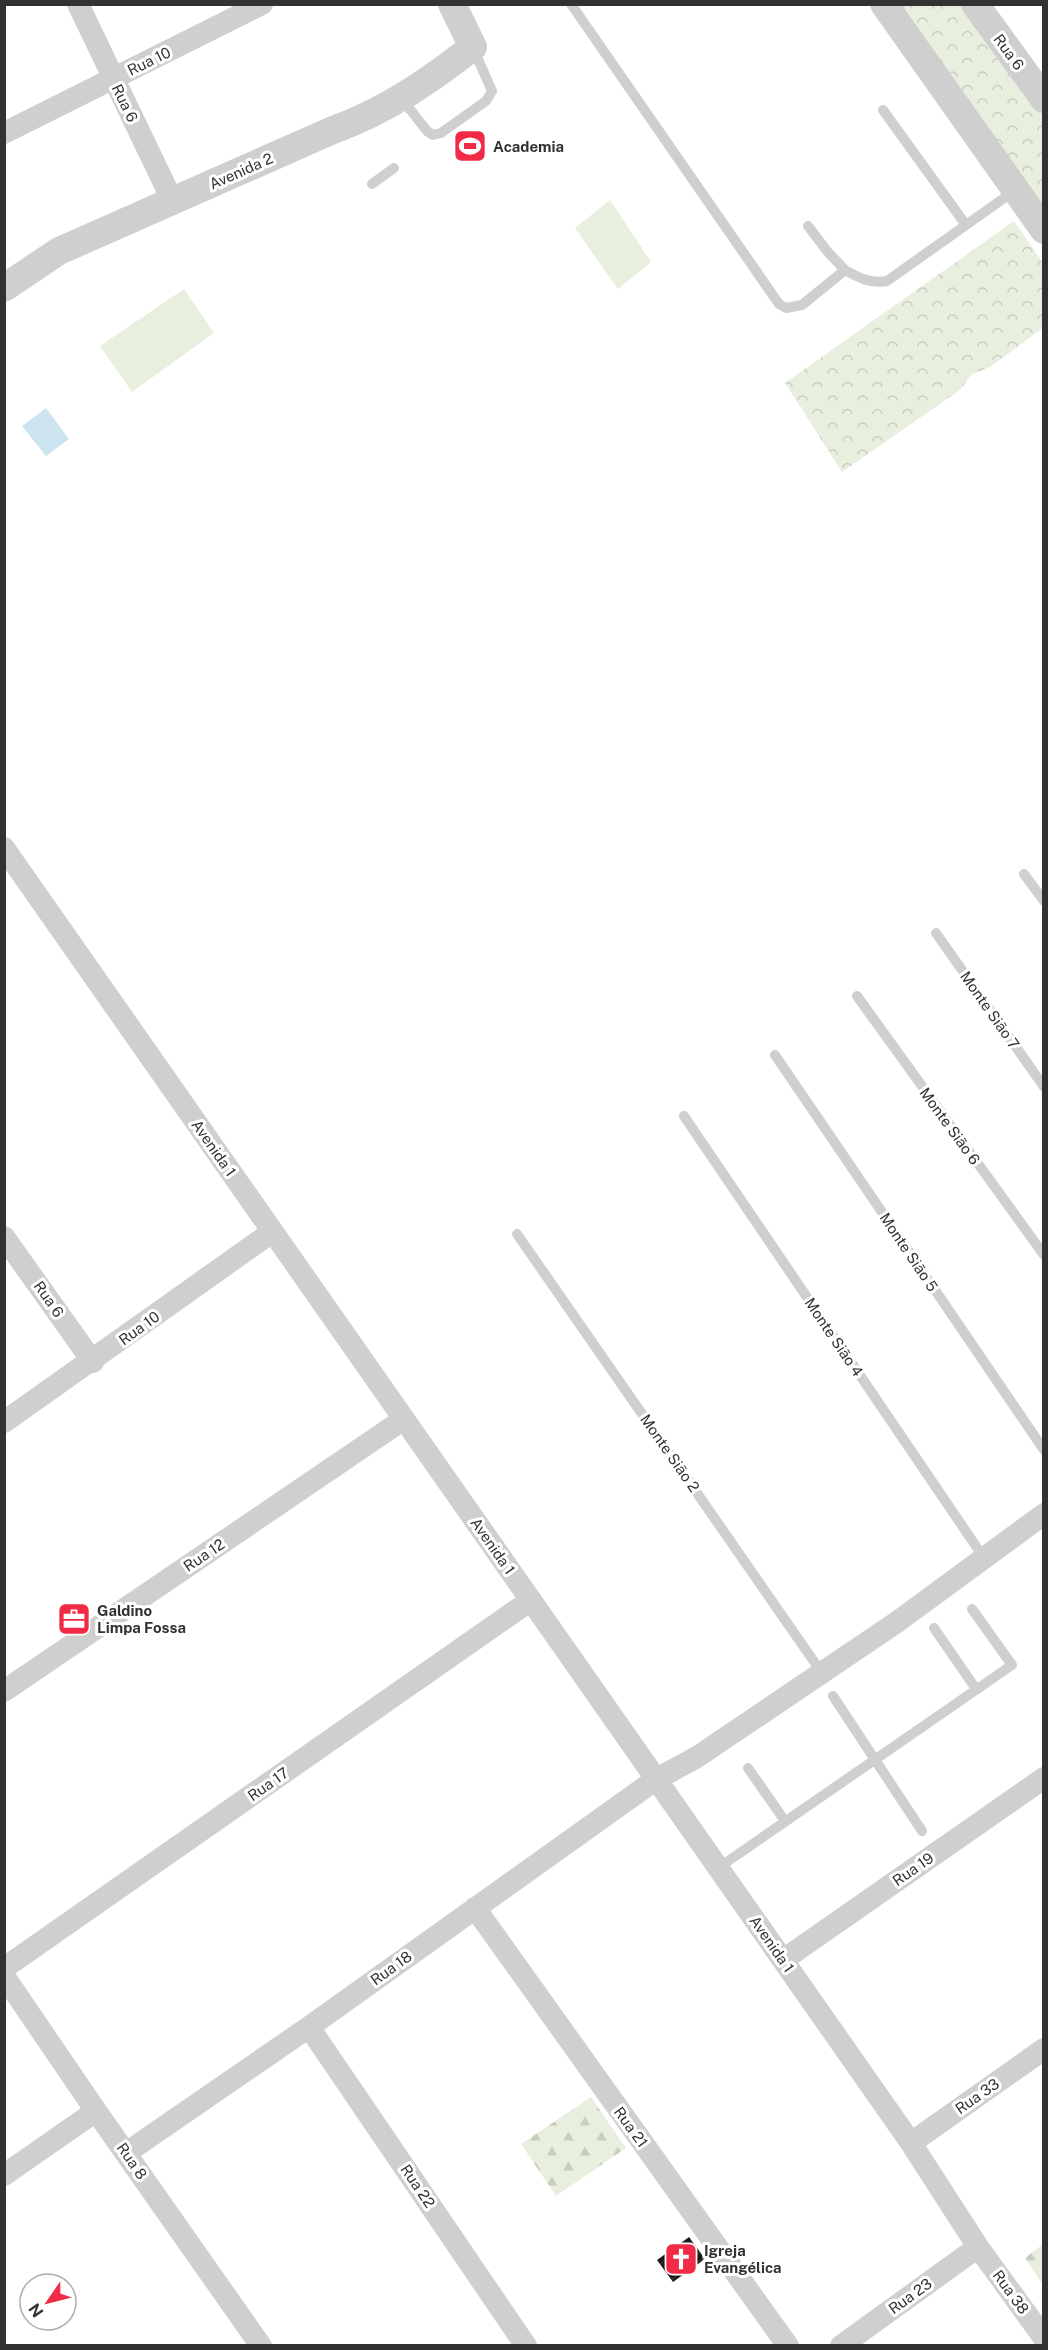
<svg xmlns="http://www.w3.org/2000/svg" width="1048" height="2350" viewBox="0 0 1048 2350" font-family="'Public Sans',sans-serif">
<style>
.green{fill:#e9efdf}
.forest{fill:url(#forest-firs)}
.park{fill:url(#park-crowns)}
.water{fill:#cbe4ef}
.building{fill:url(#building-hatch)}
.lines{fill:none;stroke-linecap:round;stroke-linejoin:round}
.service{stroke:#cfcfcf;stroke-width:10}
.minor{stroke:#cfcfcf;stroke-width:22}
.tertiary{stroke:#cfcfcf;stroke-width:28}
.labels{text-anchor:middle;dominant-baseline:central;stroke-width:6;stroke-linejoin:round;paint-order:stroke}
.street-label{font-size:15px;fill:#323232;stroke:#fff}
.poi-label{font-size:15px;font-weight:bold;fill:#323232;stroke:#fff;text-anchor:start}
</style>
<defs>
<pattern id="forest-firs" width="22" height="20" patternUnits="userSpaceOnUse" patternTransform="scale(1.5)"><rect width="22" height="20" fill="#e9efdf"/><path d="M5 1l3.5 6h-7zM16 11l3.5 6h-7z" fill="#c8cdc0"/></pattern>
<pattern id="park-crowns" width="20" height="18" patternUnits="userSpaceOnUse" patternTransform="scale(1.5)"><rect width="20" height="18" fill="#e9efdf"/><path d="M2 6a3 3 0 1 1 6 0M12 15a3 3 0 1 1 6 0" fill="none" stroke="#c8cdc0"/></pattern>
<pattern id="building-hatch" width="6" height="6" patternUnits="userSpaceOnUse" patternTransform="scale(1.5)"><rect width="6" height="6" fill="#191919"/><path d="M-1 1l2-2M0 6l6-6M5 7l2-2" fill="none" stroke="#323232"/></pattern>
</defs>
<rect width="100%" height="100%" fill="#fff"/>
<!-- green -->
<path class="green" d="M610 200 651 262 618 289 575 228Z
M184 289 214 333 132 392 100 346Z"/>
<!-- forest -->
<path class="forest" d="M591 2097 626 2148 556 2196 521 2144Z
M1043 2244V2285L1025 2258Z"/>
<!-- park -->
<path class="park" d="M891 5H983L1043 90V220Z
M1014 221 1043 263V328L990 367 972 374 960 390 842 472 785 383Z"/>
<!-- water -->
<path class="water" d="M46 408 69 439 46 456 22 426Z"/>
<!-- building -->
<path class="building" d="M689 2237 705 2259 673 2282 657 2260Z"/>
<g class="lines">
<!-- service -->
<path class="service" d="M571 4 779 304 786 308 802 305 845 270 827 251 808 226
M402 99 427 131 433 135 441 133 486 101 492 91 473 48
M883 110 966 225
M372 184 394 168
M845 270C859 278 871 284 887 281L1014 191
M1024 874 1044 901
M936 933 1044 1087
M857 996 1044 1255
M775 1055 1044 1450
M684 1116 984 1558
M517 1234 822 1673
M934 1628 976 1689
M833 1696 922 1831
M748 1768 785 1821
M718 1868 1012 1665 972 1609"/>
<!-- minor -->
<path class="minor" d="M78 4 173 202
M4 133 262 4
M4 848 911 2143 978 2247 1044 2338
M4 1237 93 1362
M4 1422 272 1232
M4 1691 404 1419
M475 1908 788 2346
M783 1960 1044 1778
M4 1968 531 1600
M4 1976 96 2111 261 2346
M309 2027 526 2346
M911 2143 1044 2049
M126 2153 309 2027 655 1780 697 1757 897 1622 1044 1514
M4 2175 96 2111
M841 2346 978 2247"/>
<!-- tertiary -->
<path class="tertiary" d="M884 4 1044 230
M975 4 1044 99
M4 288 59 251 333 130C386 111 429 81 473 47L452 4"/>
</g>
<!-- icons -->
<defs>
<g id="stadium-square" transform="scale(1.725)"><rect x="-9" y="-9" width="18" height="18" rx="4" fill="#f12b46" stroke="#fff"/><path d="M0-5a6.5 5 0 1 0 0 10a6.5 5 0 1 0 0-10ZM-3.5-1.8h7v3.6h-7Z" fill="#fff"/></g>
<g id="office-square" transform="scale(1.725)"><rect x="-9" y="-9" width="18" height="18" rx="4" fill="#f12b46" stroke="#fff"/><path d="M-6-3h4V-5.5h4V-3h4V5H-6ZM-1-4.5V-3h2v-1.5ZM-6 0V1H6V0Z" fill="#fff"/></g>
<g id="church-square" transform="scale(1.725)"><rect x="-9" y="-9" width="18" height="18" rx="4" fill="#f12b46" stroke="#fff"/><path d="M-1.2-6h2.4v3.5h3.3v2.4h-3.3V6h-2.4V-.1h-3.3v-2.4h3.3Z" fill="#fff"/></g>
</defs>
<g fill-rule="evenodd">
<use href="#stadium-square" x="470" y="146"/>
<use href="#office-square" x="74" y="1619"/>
<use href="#church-square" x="681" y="2259"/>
</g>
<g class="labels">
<!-- street labels -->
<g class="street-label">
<text transform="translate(1009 52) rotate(54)">Rua 6</text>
<text transform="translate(149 61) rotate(-26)">Rua 10</text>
<text transform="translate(125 103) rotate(64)">Rua 6</text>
<text transform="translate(241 171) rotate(-24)">Avenida 2</text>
<text transform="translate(990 1010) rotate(55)">Monte Sião 7</text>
<text transform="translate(950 1126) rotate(54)">Monte Sião 6</text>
<text transform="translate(214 1148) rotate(55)">Avenida 1</text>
<text transform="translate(909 1252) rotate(56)">Monte Sião 5</text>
<text transform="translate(49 1299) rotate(55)">Rua 6</text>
<text transform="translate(139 1328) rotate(-36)">Rua 10</text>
<text transform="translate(834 1337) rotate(56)">Monte Sião 4</text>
<text transform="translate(670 1453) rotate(55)">Monte Sião 2</text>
<text transform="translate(493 1546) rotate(55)">Avenida 1</text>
<text transform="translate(204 1555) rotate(-34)">Rua 12</text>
<text transform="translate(268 1784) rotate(-35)">Rua 17</text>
<text transform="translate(913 1869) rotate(-35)">Rua 19</text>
<text transform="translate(772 1944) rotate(55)">Avenida 1</text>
<text transform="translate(391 1968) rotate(-36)">Rua 18</text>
<text transform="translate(977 2096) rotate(-35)">Rua 33</text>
<text transform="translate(631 2127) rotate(54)">Rua 21</text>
<text transform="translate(132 2161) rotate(55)">Rua 8</text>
<text transform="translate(418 2186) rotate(56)">Rua 22</text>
<text transform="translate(1011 2292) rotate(54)">Rua 38</text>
<text transform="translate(910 2296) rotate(-36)">Rua 23</text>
</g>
<!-- poi labels -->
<g class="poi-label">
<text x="493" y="146">Academia</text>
<text x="97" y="1610">Galdino<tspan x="97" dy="17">Limpa Fossa</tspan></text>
<text x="704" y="2250">Igreja<tspan x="704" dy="17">Evangélica</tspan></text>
</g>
</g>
<!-- border -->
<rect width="1048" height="2350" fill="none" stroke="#323232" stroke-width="12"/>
<!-- north arrow -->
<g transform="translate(48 2302) rotate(235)"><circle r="28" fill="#ffffff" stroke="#adadad" stroke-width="1.5"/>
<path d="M0-4.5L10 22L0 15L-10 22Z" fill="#f12b46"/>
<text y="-9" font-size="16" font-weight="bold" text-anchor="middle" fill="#323232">N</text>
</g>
</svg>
